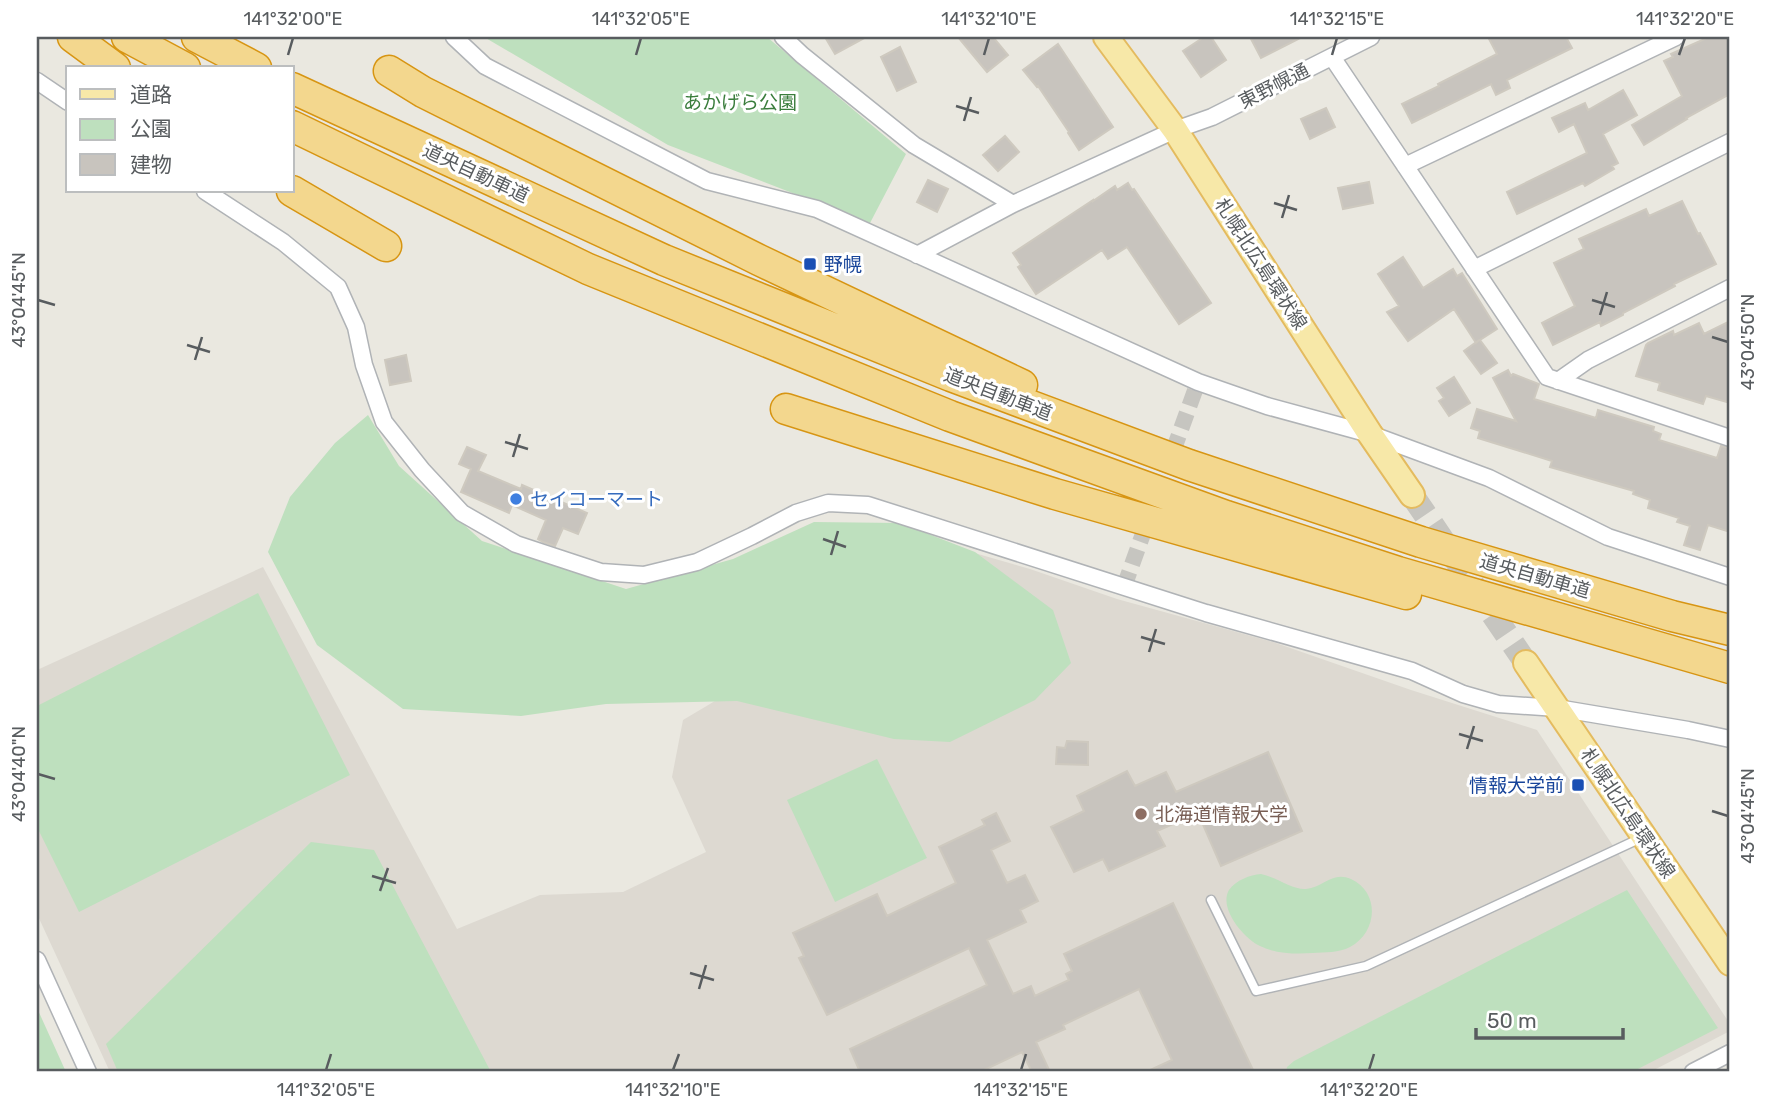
<svg xmlns="http://www.w3.org/2000/svg" width="1767" height="1109" viewBox="0 0 1767 1109" font-family="Rubik,'Noto Sans JP',sans-serif">
<style>
.education{fill:#ddd9d1}
.green{fill:#bee0be}
.building{fill:#c8c4be;stroke:#cec9bf;stroke-width:2}
.lines{fill:none;stroke-linecap:round;stroke-linejoin:round}
.minor-tunnel{stroke:#c6c5c0;stroke-width:16;stroke-dasharray:16 8;stroke-linecap:butt}
.primary-tunnel{stroke:#c6c5c0;stroke-width:24;stroke-dasharray:24 12;stroke-linecap:butt}
.service-casing{stroke:#b0b3b6;stroke-width:11}
.minor-casing{stroke:#b0b3b6;stroke-width:19}
.primary-casing{stroke:#e4bb5f;stroke-width:28}
.motorway-casing{stroke:#d79513;stroke-width:33}
.service{stroke:#fff;stroke-width:8}
.minor{stroke:#fff;stroke-width:16}
.primary{stroke:#f7e8a8;stroke-width:24}
.motorway{stroke:#f3d78e;stroke-width:30}
.ticks{fill:none;stroke:#585c5f;stroke-width:2.5}
.transit-dot{fill:#1a4fb4;stroke:#fff;stroke-width:2.5}
.shop-dot{fill:#3f7fe0;stroke:#fff;stroke-width:2.5}
.education-dot{fill:#8d6e63;stroke:#fff;stroke-width:2.5}
.labels{text-anchor:middle;dominant-baseline:central;stroke-width:6;stroke-linejoin:round;paint-order:stroke}
.street-label{font-size:19px;fill:#585c5f;stroke:#fff}
.park-label{font-size:19px;fill:#3a7d3c;stroke:#fff}
.transit-label{font-size:19px;fill:#164399;stroke:#fff;text-anchor:start}
.shop-label{font-size:19px;fill:#366cbe;stroke:#fff;text-anchor:start}
.education-label{font-size:19px;fill:#785e54;stroke:#fff;text-anchor:start}
.neatline{fill:none;stroke:#585c5f;stroke-width:2.5}
.ticks-label{font-size:18px;text-anchor:middle;fill:#585c5f}
</style>
<rect width="100%" height="100%" fill="#eae8e0"/>
<!-- education -->
<path class="education" d="M898 531 1030 569 1117 599 1273 642 1411 690 1537 730 1730 1024V1031L1650 1072H110L37 914V670L263 567 457 929 540 895 623 892 706 852 672 777 683 720 757 676Z"/>
<!-- green -->
<path class="green" d="M484 37H767L906 154 870 223 668 145Z
M368 415 399 466 482 541 626 589 733 559 814 522 900 523 975 552 1053 610 1071 663 1035 700 950 742 894 739 737 701 606 704 521 716 403 709 317 645 268 552 290 497 335 443Z
M258 593 350 775 79 912 37 827V706Z
M877 759 927 858 835 902 787 800Z
M311 842 374 850 491 1072H118L106 1044Z
M1261 874C1276 877 1293 890 1306 889 1324 887 1332 871 1351 879 1381 893 1377 933 1350 947 1339 953 1325 952 1313 953 1296 954 1276 954 1260 946 1245 939 1218 909 1229 890 1236 880 1250 875 1261 874Z
M1627 890 1718 1028 1632 1072H1286L1287 1067 1294 1061Z
M37 1008 66 1072H37Z"/>
<!-- building -->
<path class="building" d="M825 37H866L835 54Z
M958 37H993L1008 55 987 72Z
M1204 37H1211L1226 60 1201 77 1183 51Z
M1250 37H1302L1261 58Z
M1488 37H1566L1572 48 1507 80 1510 88 1496 95 1491 84 1412 123 1402 104 1439 86 1438 84 1497 54Z
M1709 37H1730V94L1686 118 1687 119 1644 145 1632 125 1682 96 1664 61 1673 57 1671 54Z
M1058 44 1113 127 1079 150 1068 133 1069 132 1038 86 1037 87 1023 70Z
M900 47 916 82 897 91 881 57Z
M1623 90 1637 115 1603 134 1618 163 1612 166 1614 169 1585 186 1583 183 1517 214 1507 192 1587 153 1574 124 1559 132 1552 118 1585 103 1588 110Z
M1326 108 1335 127 1310 139 1301 119Z
M1005 136 1019 152 998 171 983 155Z
M928 180 948 189 937 212 917 202Z
M1369 182 1373 203 1343 209 1338 188Z
M1128 183 1132 190 1134 189 1211 303 1179 324 1127 247 1108 259 1102 250 1036 294 1018 267 1021 265 1013 253 1093 200V201L1115 186 1117 190Z
M1682 201 1698 234 1700 233 1716 264 1674 284 1675 286 1623 313V315L1601 326 1600 322 1553 345 1542 323 1575 306 1554 263 1584 249 1579 239 1646 209 1649 216Z
M1403 257 1423 288 1453 269 1457 276 1462 273 1497 329 1480 340 1497 363 1481 374 1464 351 1479 340 1476 343 1454 309 1408 341 1387 312 1399 306 1378 274Z
M1730 321V403L1706 396 1703 404 1658 390 1660 383 1636 376 1646 345 1648 343 1673 331 1674 335 1699 323 1704 334Z
M406 355 411 381 390 385 385 360Z
M1508 370 1511 376 1513 374 1539 384 1534 399 1596 418 1598 410 1654 427 1653 431 1661 434 1659 440 1717 458 1721 446 1730 448V532L1708 525 1700 550 1684 545 1690 526 1677 522 1679 518 1648 508 1650 500 1633 494 1634 491 1550 467 1552 461 1478 438 1480 431 1471 428 1477 409 1516 421 1493 378Z
M1454 377 1470 403 1449 416 1439 401 1444 398 1437 388Z
M467 447 486 455 478 471 521 489 522 485 587 513 578 534 563 528 555 546 543 542 538 539 546 520 512 505 509 513 461 492 471 469 459 464Z
M1067 741 1088 742V765L1056 764 1057 747 1065 748Z
M1268 752 1302 831 1221 866 1198 813 1157 831 1165 846 1109 871 1103 859 1074 872 1051 827 1084 811 1077 796 1127 771 1135 786 1166 772 1176 792Z
M996 813 1010 841 991 850 1007 883 1025 875 1038 901 1020 910 1026 922 987 940 1013 994 1031 986 1035 996 1069 980 1066 974 1072 971 1064 954 1173 903 1254 1072H1146L1172 1060 1139 989 1063 1025 1065 1029 1036 1042 1050 1072H1032L1022 1052 980 1072H860L850 1049 987 985 969 948 827 1015 799 958 804 956 793 933 877 894 887 916 956 883 939 847 985 825 982 820Z"/>
<g class="lines">
<!-- minor-tunnel -->
<path class="minor-tunnel" d="M1157 496 1198 382
M1124 587 1149 517"/>
<!-- primary-tunnel -->
<path class="primary-tunnel" d="M1412 495 1526 663"/>
<!-- service casing -->
<g class="service-casing">
<path id="service" d="M1211 900 1256 991 1366 966 1641 838"/>
</g>
<!-- minor casing -->
<g class="minor-casing">
<path id="minor" d="M454 37 485 66 707 181 817 209 1198 382 1267 406 1370 434 1489 478 1608 537 1730 577
M783 37 802 55 914 145 1013 204
M1332 57 1547 377 1730 438
M37 81 68 102
M1405 166 1676 37
M205 191 283 242 338 287 356 327 364 365 384 422 422 470 462 513 516 544 601 572 644 575 697 562 752 536 796 513 828 503 868 505 1206 613 1412 671 1463 694 1498 704 1557 708 1688 730 1730 739
M917 255 1013 204 1175 130 1212 117 1371 37
M1474 269 1730 142
M1558 381 1588 360 1730 288
M37 960 88 1072
M1693 1072 1730 1053"/>
</g>
<!-- primary casing -->
<g class="primary-casing">
<path id="primary" d="M1106 37 1175 130 1370 434 1412 495
M1526 663 1730 963"/>
</g>
<!-- motorway casing -->
<g class="motorway-casing">
<path id="motorway" d="M73 37 115 68
M127 37 185 68
M197 37 256 68
M389 71 423 92 759 260 1022 385
M292 88 664 260 951 376 1189 465 1421 542 1672 616 1730 630
M292 126 588 269 950 416 1226 516 1398 572 1730 668
M292 191 386 246
M786 409 1055 494 1406 594"/>
</g>
<!-- service -->
<use href="#service" class="service"/>
<!-- minor -->
<use href="#minor" class="minor"/>
<!-- primary -->
<use href="#primary" class="primary"/>
<!-- motorway -->
<use href="#motorway" class="motorway"/>
</g>
<!-- ticks -->
<path class="ticks" d="M288 55 293 38M636 55 641 38M984 55 989 38M1332 55 1337 38M1679 55 1685 38M956 106 979 113M964 121 971 97M1274 203 1297 210M1282 218 1289 195M38 300 55 305M1592 300 1615 307M1600 315 1607 292M1712 337 1728 342M187 345 210 352M195 360 202 337M505 442 528 449M513 457 520 434M823 539 846 547M831 555 838 531M1141 637 1165 644M1149 652 1156 629M1459 734 1483 741M1467 749 1474 726M38 774 55 779M1712 811 1728 816M372 876 396 883M380 891 388 868M690 973 714 980M699 989 706 965M326 1070 331 1054M673 1070 679 1054M1021 1070 1026 1054M1369 1070 1374 1054"/>
<!-- markers -->
<g class="transit-dot">
<rect x="803" y="257" width="14" height="14" rx="3.5"/>
<rect x="1571" y="778" width="14" height="14" rx="3.5"/>
</g>
<circle class="shop-dot" cx="516" cy="499" r="7"/>
<circle class="education-dot" cx="1141" cy="814" r="7"/>
<g class="labels">
<!-- street labels -->
<g class="street-label">
<text transform="translate(1274 86) rotate(-27)">東野幌通</text>
<text transform="translate(476 173) rotate(25)">道央自動車道</text>
<text transform="translate(1261 264) rotate(57)">札幌北広島環状線</text>
<text transform="translate(998 394) rotate(21)">道央自動車道</text>
<text transform="translate(1535 576) rotate(16)">道央自動車道</text>
<text transform="translate(1628 813) rotate(56)">札幌北広島環状線</text>
</g>
<!-- park labels -->
<g class="park-label">
<text x="740" y="102">あかげら公園</text>
</g>
<!-- transit labels -->
<g class="transit-label">
<text x="824" y="264">野幌</text>
<text x="1564" y="785" text-anchor="end">情報大学前</text>
</g>
<!-- shop labels -->
<g class="shop-label">
<text x="530" y="499">セイコーマート</text>
</g>
<!-- education labels -->
<g class="education-label">
<text x="1155" y="814">北海道情報大学</text>
</g>
</g>
<!-- border -->
<rect width="1767" height="1109" fill="none" stroke="#ffffff" stroke-width="77"/>
<!-- legend -->
<rect x="66" y="66" width="228" height="126" fill="#ffffff" stroke="#bcbebf" stroke-width="2"/>
<rect x="80" y="89" width="35" height="10" fill="#f7e8a8" stroke="#bcbebf" stroke-width="2"/>
<text x="130" y="102" font-size="21" fill="#585c5f">道路</text>
<rect x="80" y="119" width="35" height="21" fill="#bee0be" stroke="#bcbebf" stroke-width="2"/>
<text x="130" y="136" font-size="21" fill="#585c5f">公園</text>
<rect x="80" y="154" width="35" height="21" fill="#c8c4be" stroke="#bcbebf" stroke-width="2"/>
<text x="130" y="172" font-size="21" fill="#585c5f">建物</text>
<!-- scale -->
<path d="M1476 1028v10h147v-10" fill="none" stroke="#585c5f" stroke-width="3.5"/>
<text x="1487" y="1028" font-size="21" fill="#585c5f" stroke="#ffffff" stroke-width="5" paint-order="stroke">50 m</text>
<rect x="38" y="38" width="1690" height="1032" class="neatline"/>
<g class="ticks-label">
<text x="293" y="25">141°32'00"E</text>
<text x="641" y="25">141°32'05"E</text>
<text x="989" y="25">141°32'10"E</text>
<text x="1337" y="25">141°32'15"E</text>
<text x="1685" y="25">141°32'20"E</text>
<text transform="translate(19 300) rotate(-90)" y="6">43°04'45"N</text>
<text transform="translate(1748 342) rotate(-90)" y="6">43°04'50"N</text>
<text transform="translate(19 774) rotate(-90)" y="6">43°04'40"N</text>
<text transform="translate(1748 816) rotate(-90)" y="6">43°04'45"N</text>
<text x="326" y="1096">141°32'05"E</text>
<text x="673" y="1096">141°32'10"E</text>
<text x="1021" y="1096">141°32'15"E</text>
<text x="1369" y="1096">141°32'20"E</text>
</g>
</svg>
